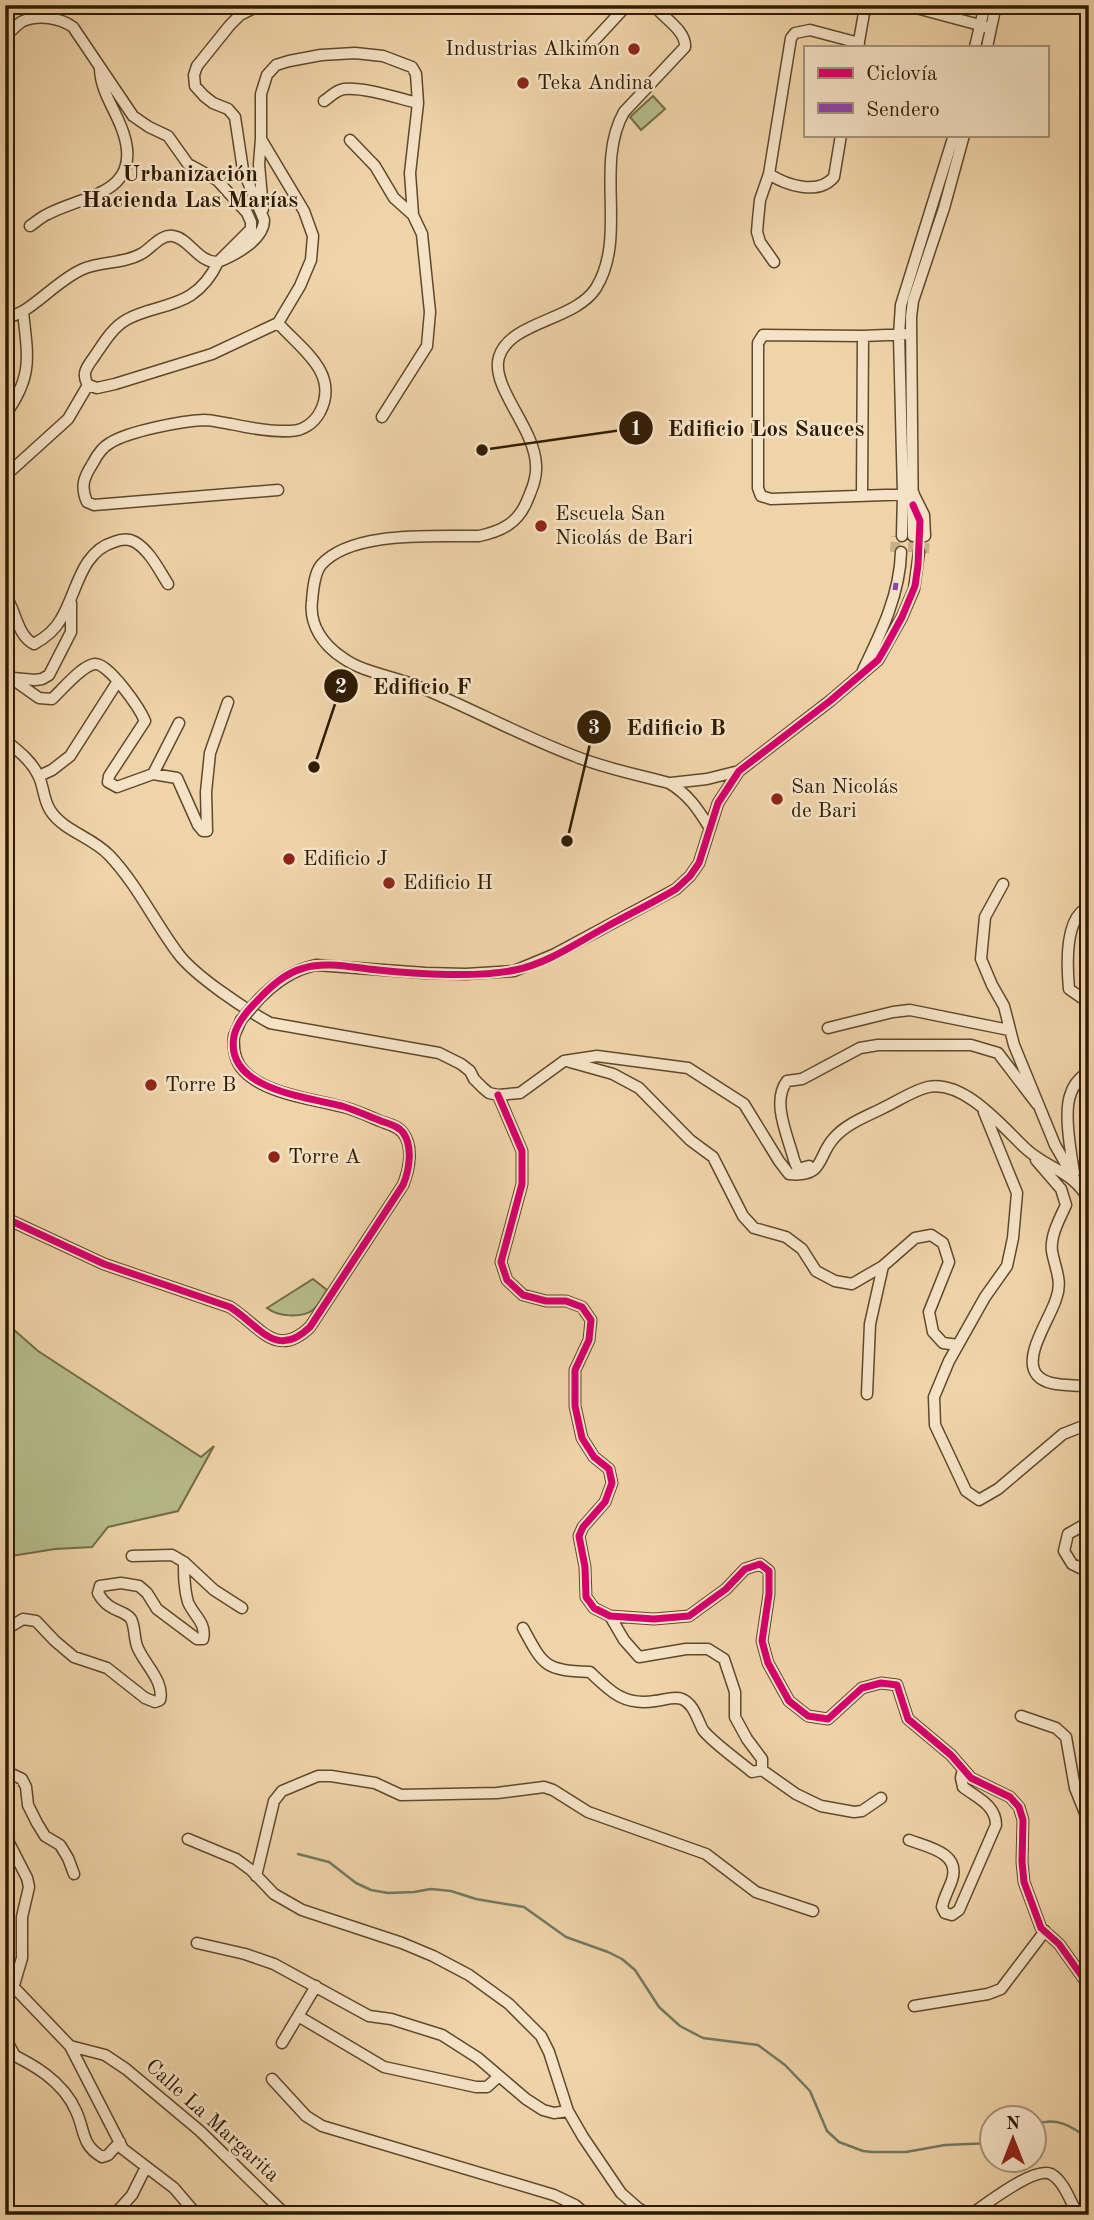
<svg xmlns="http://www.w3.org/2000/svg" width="1094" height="2220" viewBox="0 0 1094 2220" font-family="'Old Standard TT',serif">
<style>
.green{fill:#b6bd8b;stroke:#726c46;stroke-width:2}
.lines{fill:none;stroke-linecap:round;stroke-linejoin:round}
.stream{stroke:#707963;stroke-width:2.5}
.minor-tunnel{stroke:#c9af87;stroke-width:10;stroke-dasharray:10 5;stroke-linecap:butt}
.minor-casing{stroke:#5f492b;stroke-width:13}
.minor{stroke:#f5e3c7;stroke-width:10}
.minor-bridge-casing{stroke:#5f492b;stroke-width:13;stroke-linecap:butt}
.minor-bridge{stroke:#f5e3c7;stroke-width:10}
.quiet{stroke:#8e44ad;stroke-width:5;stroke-dasharray:10 5;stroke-linecap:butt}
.cycleway-casing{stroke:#f5e3c7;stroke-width:11}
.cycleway{stroke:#d6006c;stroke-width:7}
.poi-dot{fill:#8f2418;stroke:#f5e3c7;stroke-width:2.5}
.labels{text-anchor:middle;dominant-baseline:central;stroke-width:5;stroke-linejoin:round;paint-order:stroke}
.poi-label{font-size:21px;fill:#2f1b01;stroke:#f5e3c7;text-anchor:start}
.street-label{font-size:21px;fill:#2f1b01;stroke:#f5e3c7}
.neighbourhood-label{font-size:23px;font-weight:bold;fill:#2f1b01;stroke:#f5e3c7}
.leader{fill:none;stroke:#2f1b01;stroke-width:2.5}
.callout-dot{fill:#2f1b01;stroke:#f5e3c7;stroke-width:2.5}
.mark-label{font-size:21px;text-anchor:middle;font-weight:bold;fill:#fff}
.callout-label{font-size:23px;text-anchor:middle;font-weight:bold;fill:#2f1b01;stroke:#f5e3c7;stroke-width:5;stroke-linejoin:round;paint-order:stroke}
</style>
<rect width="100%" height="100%" fill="#f0d4a9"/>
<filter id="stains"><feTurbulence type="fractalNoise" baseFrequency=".00286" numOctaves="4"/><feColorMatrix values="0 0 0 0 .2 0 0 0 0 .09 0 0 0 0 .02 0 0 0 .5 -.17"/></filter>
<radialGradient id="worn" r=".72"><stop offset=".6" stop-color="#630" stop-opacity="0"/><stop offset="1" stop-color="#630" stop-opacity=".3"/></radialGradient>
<!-- green -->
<path class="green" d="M653 96 665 109 641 130 630 117Z
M313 1279 327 1290C323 1296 319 1305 313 1310 302 1318 278 1317 267 1308Z
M5 1322 38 1351 201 1457 214 1446 178 1511 108 1527 92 1547 55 1549 5 1557Z"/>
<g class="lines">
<!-- stream -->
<path class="stream" d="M298 1854 329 1862 356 1883 371 1890 388 1893 414 1892 431 1889 451 1891 476 1899 524 1907 566 1937 608 1952 622 1959 635 1970 659 2007 680 2026 703 2038 758 2045 785 2065 810 2091 827 2131 839 2142 863 2151 872 2152H906L945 2145 992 2143
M1034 2125C1055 2116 1073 2126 1089 2140"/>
<!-- minor-tunnel -->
<path class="minor-tunnel" d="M895 552 896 536
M913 552V536
M924 553 925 536"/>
<!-- minor casing -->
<g class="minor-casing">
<path id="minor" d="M655 5 660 12 670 5
M905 5 991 28
M660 12C670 22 686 33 685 47L624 112C594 165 628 236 596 288 575 321 510 321 499 357 490 387 535 428 536 465 537 478 532 489 527 501 518 523 502 531 479 536 435 537 352 530 321 565 314 574 313 590 312 601 309 625 323 645 343 658 364 673 393 676 417 686 471 708 523 737 577 757 607 769 639 775 669 783 688 794 698 809 709 827
M5 36C11 32 17 24 23 21 39 14 60 18 73 27L133 116 149 127 168 136 188 164 217 180 247 213 251 222V229L218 262C235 255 264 240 264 220L243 170 235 117 228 109 213 103 204 96 195 86 194 75 197 66 230 25 240 15 260 5
M591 44 627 5
M858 47 864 13 871 5
M975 47 985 5
M987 47 996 5
M324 101C330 97 336 90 344 89 365 87 397 98 418 103
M261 139 259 164 263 209
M350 140 375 166 394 198 413 215
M769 174C786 185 818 196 834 177L841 135
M30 226C36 222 41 217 48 214 84 195 142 194 124 135 117 111 101 94 100 69
M774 262 760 242 757 232 758 220 760 200 769 174 791 38 795 33 810 30 859 43
M5 319C12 316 19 314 25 310 44 298 62 278 83 269 102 261 123 264 141 254 151 249 160 234 173 236 189 238 198 263 218 262 212 275 203 287 191 295 171 308 146 308 126 320 112 328 103 344 94 357 87 367 81 373 88 385L97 388 115 384 212 354 278 323 300 286 311 260 313 236 304 211 261 139V94L267 75 276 65 289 61 321 55 355 53 383 56 412 67 416 74 418 103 410 173 413 215 422 234 430 312 427 346 382 417
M910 334 863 336 763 335 758 343V488L761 496 771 499 914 494
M5 415C33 376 28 358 23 312
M5 476 68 419 88 385
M278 490 94 505 87 502C80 486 84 477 93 463 97 455 103 447 110 443 129 431 182 421 204 420 213 420 223 423 231 424 250 428 270 432 290 431 303 431 314 423 320 412 340 373 301 349 278 323
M862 495 863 336
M914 495 924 515 925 536
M902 536 903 494 899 335 901 305 954 135
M913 536 911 317 913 301 944 208 964 135
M5 595C16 610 17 636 34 644 45 638 55 630 61 619 77 593 80 552 114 542 121 539 128 538 135 542 150 551 159 570 168 584
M863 670C881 633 900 594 901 552
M5 674 39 698 52 699C62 690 82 665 95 664 109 663 140 709 145 721L109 776 108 782 117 787 153 774 179 723
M13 678 35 680 42 679 49 675 71 632V603
M5 740C17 750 31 760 38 775 44 786 43 799 50 810 63 831 92 837 109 855 136 883 154 921 177 952 193 975 245 1009 270 1023L439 1053 461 1064 470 1071 474 1079 483 1088 489 1093 498 1095 520 1093 564 1061 597 1056 688 1068 744 1104 779 1161 789 1174C825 1178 817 1156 834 1138 847 1123 868 1116 885 1107 898 1101 914 1090 928 1087 964 1080 1001 1125 1024 1147 1046 1169 1075 1171 1089 1201
M153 774 177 778 198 825 203 831H207L206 792 210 753 228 702
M39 776 52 770 70 756 118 681
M671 783 707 779 739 771
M1003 884 985 917 981 959 992 985 1004 1006 1014 1045 1055 1145 1075 1180
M1089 907C1064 916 1067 967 1069 989L1089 1003
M259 999C276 982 293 970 316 965L425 973 466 974 514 971 555 954 676 889 690 876 699 863 718 803 739 771 830 701 878 660 902 617 914 589 919 552
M828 1028 893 1012 910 1010 1009 1030
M570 1062 613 1074 639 1088 690 1140 713 1157 743 1216 754 1228 786 1237 802 1249 816 1271 835 1281 852 1284 883 1266 915 1238 931 1235 943 1243 949 1262 929 1312 933 1332 943 1343 958 1345
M498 1095 522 1151V1184L501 1262 507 1280 523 1295 546 1301H566L582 1307 591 1320 589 1340 575 1370V1406L582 1438 594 1457 609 1469 612 1483 605 1502 583 1527 579 1536 585 1567 586 1597 594 1608 610 1616 654 1619 689 1616 726 1589 745 1569 760 1564 769 1571V1594L762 1641 768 1663 789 1701 808 1716 828 1719 862 1688 881 1683 897 1685 908 1719 951 1755 971 1778 1010 1797 1019 1807 1023 1820 1022 1862 1024 1882 1041 1928 1059 1944 1089 1986
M984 1112 1017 1193 1013 1238 1007 1266 985 1297 949 1361 934 1397 935 1425 966 1491 979 1500 998 1489 1063 1434 1086 1425 1089 1426
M1036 1160 1061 1189 1066 1205C1060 1218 1050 1236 1052 1251 1055 1269 1063 1281 1056 1299 1050 1319 1022 1357 1037 1375 1048 1388 1073 1384 1089 1387
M809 1166 802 1168 797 1167 794 1160C788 1136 771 1102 787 1081L802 1079 860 1048 878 1045H971L998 1053 1037 1104
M1074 1173C1071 1153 1063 1111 1071 1093 1074 1083 1081 1077 1089 1071
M5 1218 104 1264 230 1307C260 1326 276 1360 310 1327L403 1185C409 1170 414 1147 403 1133 398 1126 388 1124 380 1121 366 1115 354 1109 339 1106 312 1099 264 1093 244 1071 235 1062 233 1048 234 1036
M867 1394 870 1324 883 1266
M1089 1522 1068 1534 1064 1551 1072 1564 1089 1572
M132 1556 172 1555 184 1562 214 1590 242 1608
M523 1628C544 1667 545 1670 590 1672 611 1692 624 1706 655 1701 664 1700 674 1696 682 1699 694 1704 697 1719 703 1730 712 1742 739 1761 752 1772L762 1770V1759L747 1739 735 1717V1692L724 1659 708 1649H686L639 1657 624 1640 610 1616
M5 1630 23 1619 36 1621 55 1641 74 1657 107 1668 145 1698 155 1702 160 1700C165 1681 143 1663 137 1646 134 1638 135 1626 131 1619 124 1609 109 1613 98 1593L100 1586 121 1583 139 1586 147 1593 157 1609 197 1639H203C207 1623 193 1615 188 1602 184 1589 184 1576 184 1562
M1021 1716 1056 1728 1066 1737 1075 1788 1089 1823
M762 1770 796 1794 821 1806 854 1812 862 1811 881 1798
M5 1771 22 1779 26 1787 28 1805 37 1823 45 1836 60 1845 68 1858 74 1874
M5 1835 27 1878 29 1887 22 1917V1958L14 1985
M188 1839 236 1859 251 1870 274 1894 302 1910 402 1943 433 1956 469 1975 509 2004 541 2036 549 2052 568 2111 583 2137 621 2193 638 2208 650 2215
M909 1840C928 1847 961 1853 952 1880 949 1889 944 1897 942 1907L945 1913 952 1915 959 1910 996 1825C996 1805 977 1798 963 1787L961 1778 963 1769
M256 1876 274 1801 282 1791 318 1776H331L375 1783 401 1795 497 1793 544 1787 553 1790 588 1812 706 1854 756 1892 813 1911
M197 1943 245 1954 274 1964 369 2016 391 2019 442 2035 478 2058 526 2099 543 2110 554 2113 568 2111
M5 1965 13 1984
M5 1978 70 2046 123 2149 174 2188 197 2215
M914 2006 988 1994 1001 1989 1045 1931
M298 2016 384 2067 476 2087H487L499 2076
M5 2038 15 2056
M282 2043 316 1986
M70 2046 105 2055 126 2069 200 2131 286 2215
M5 2051C33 2064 63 2081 76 2111 85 2130 81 2145 102 2157L108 2155 120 2142
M272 2079 306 2116 322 2126 554 2195 575 2205 587 2215
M43 2212 49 2215
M114 2215 132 2195 146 2167
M970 2215C985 2205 1034 2166 1051 2174 1064 2181 1071 2203 1078 2215"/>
</g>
<!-- minor -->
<use href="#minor" class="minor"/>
<!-- minor-bridge casing -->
<g class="minor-bridge-casing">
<path id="minor-bridge" d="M234 1036 241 1020 259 999"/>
</g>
<!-- minor-bridge -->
<use href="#minor-bridge" class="minor-bridge"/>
<!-- quiet -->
<path class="quiet" d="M895 590 896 583"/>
<!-- cycleway casing -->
<g class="cycleway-casing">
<path id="cycleway" d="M498 1095 522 1151V1184L501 1262 507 1280 523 1295 546 1301H566L582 1307 591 1320 589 1340 575 1370V1406L582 1438 594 1457 609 1469 612 1483 605 1502 583 1527 579 1536 585 1567 586 1597 594 1608 610 1616 654 1619 689 1616 726 1589 745 1569 760 1564 769 1571V1594L762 1641 768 1663 789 1701 808 1716 828 1719 862 1688 881 1683 897 1685 908 1719 951 1755 971 1778 1010 1797 1019 1807 1023 1820 1022 1862 1024 1882 1041 1928 1059 1944 1089 1986
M5 1218 104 1264 230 1307C260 1326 276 1360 310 1327L403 1185C409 1171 413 1148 404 1134 399 1126 389 1124 381 1121 368 1116 355 1110 342 1106 306 1097 224 1089 234 1036 237 1022 248 1010 257 1001 270 987 285 973 304 968 327 961 354 968 378 970 416 974 478 978 515 970 547 964 578 942 606 927 629 914 653 903 676 889L690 876 699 863 718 803 739 771 830 701 878 660 884 650 902 617 915 586 918 565 920 521 913 505"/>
</g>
<!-- cycleway -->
<use href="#cycleway" class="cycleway"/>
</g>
<!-- markers -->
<g class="poi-dot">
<circle cx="634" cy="49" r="7"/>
<circle cx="523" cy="83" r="7"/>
<circle cx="541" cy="526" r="7"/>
<circle cx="777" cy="799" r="7"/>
<circle cx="289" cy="859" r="7"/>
<circle cx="389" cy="883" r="7"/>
<circle cx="151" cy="1085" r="7"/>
<circle cx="274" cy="1157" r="7"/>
</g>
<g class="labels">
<!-- poi labels -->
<g class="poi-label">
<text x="620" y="49" text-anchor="end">Industrias Alkimon</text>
<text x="537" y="83">Teka Andina</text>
<text x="555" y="514">Escuela San<tspan x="555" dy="24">Nicolás de Bari</tspan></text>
<text x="791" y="787">San Nicolás<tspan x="791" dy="24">de Bari</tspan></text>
<text x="303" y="859">Edificio J</text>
<text x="403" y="883">Edificio H</text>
<text x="165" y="1085">Torre B</text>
<text x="288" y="1157">Torre A</text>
</g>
<!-- street labels -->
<g class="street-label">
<text transform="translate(212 2121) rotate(42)">Calle La Margarita</text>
</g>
<!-- neighbourhood labels -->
<g class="neighbourhood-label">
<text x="190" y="174">Urbanización<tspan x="190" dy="26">Hacienda Las Marías</tspan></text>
</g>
</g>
<!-- callouts -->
<path class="leader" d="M482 450L636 428M314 767L341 686M567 841L594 727"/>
<g class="callout-dot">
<circle cx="482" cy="450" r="7"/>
<circle cx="314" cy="767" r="7"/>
<circle cx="567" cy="841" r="7"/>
<circle cx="636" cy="428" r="18"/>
<circle cx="341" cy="686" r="18"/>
<circle cx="594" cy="727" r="18"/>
</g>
<g class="mark-label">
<text x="636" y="435">1</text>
<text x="341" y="693">2</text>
<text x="594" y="734">3</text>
</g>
<g class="callout-label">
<text x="766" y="436">Edificio Los Sauces</text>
<text x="422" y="694">Edificio F</text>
<text x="676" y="735">Edificio B</text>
</g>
<!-- margin -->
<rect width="1094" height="2220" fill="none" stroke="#f0d4a9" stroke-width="28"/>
<rect x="7" y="7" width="1080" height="2206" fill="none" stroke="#2f1b01" stroke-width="3.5"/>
<rect x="14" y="14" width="1066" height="2192" fill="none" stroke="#2f1b01" stroke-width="2"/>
<!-- legend -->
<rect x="804" y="46" width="245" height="91" fill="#f5e3c7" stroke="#a69378" stroke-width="2"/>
<rect x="818" y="68" width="35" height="10" fill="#d6006c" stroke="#a69378" stroke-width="2"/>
<text x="866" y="80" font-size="21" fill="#2f1b01">Ciclovía</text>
<rect x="818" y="103" width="35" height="10" fill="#8e44ad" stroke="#a69378" stroke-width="2"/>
<text x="866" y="116" font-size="21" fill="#2f1b01">Sendero</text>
<!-- north arrow -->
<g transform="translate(1013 2139)"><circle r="33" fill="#f5e3c7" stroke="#a69378" stroke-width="2"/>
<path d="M0-5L12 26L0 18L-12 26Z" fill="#8f2418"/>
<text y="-10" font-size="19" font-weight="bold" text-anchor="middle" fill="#2f1b01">N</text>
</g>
<rect width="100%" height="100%" filter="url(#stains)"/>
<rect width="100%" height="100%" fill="url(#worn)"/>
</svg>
